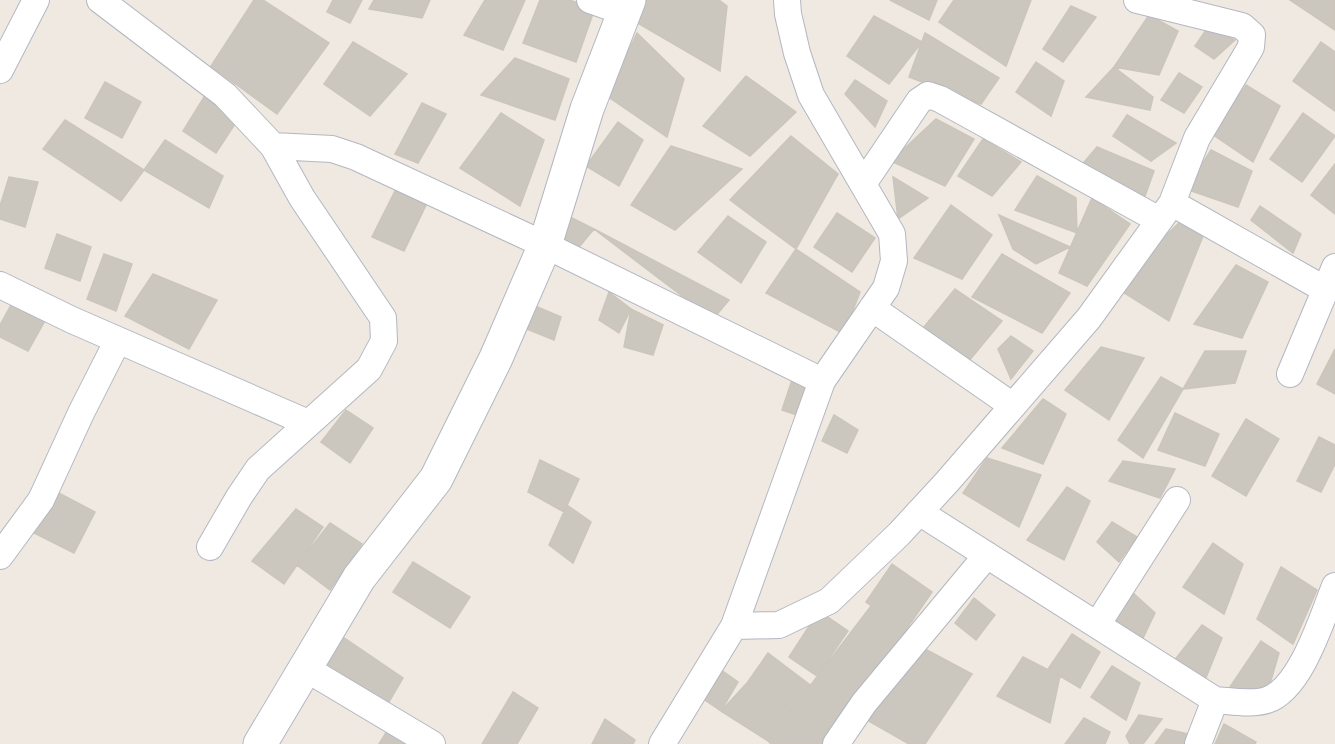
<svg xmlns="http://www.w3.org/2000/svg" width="1335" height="744" viewBox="0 0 1335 744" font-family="'Roboto Condensed',sans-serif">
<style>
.building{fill:#cbc7bf;stroke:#cbc5ba;stroke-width:1.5}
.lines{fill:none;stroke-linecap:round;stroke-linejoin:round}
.minor-casing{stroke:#b4b7c1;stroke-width:28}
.tertiary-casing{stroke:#b4b7c1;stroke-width:35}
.minor{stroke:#fff;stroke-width:26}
.tertiary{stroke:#fff;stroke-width:33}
</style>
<rect width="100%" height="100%" fill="#efe9e1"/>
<!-- building -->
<path class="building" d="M254 0H263L329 43 277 114 211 66Z
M333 0H362L350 23 327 12Z
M374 0H430L422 18 369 9Z
M485 0H525L503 50 464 35Z
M540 0H569L595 8 576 62 523 43Z
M642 0H719L727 6 720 71 634 21Z
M890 0H937L929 20Z
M954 0H1031L1006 66 939 22Z
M1290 0H1335V30Z
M1071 6 1096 17 1063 62 1043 49Z
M1149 15 1178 31 1159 75 1114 67Z
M874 16 922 42 889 84 847 56Z
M1208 27 1235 40 1214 59 1195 46Z
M637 33 684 79 667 137 607 96Z
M925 33 999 78 981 104 909 77Z
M353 42 407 74 370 116 324 84Z
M1321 42 1335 52V111L1293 81Z
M515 58 569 79 555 120 481 95Z
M1036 62 1064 81 1051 116 1016 92Z
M1114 67 1153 97 1150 110 1086 97Z
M1179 73 1202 87 1184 113 1161 100Z
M746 76 796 112 750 156 703 126Z
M855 80 887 101 875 127 845 94Z
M105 82 141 102 122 138 85 118Z
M1246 85 1280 106 1253 162 1212 134Z
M204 97 237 121 216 153 183 131Z
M422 103 446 114 418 163 395 154Z
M501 113 544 140 520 206 460 168Z
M1303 113 1335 136 1302 182 1270 159Z
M1127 115 1176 143 1151 161 1113 136Z
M936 119 974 139 945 186 891 161Z
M65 120 144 170 121 201 43 149Z
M618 122 643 140 619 186 586 166Z
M791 136 838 174 796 249 730 200Z
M983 139 1021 162 992 196 958 176Z
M165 140 223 176 209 208 144 170Z
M671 146 742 169 675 230 631 205Z
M1097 147 1154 171 1145 196 1080 167Z
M1211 150 1252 171 1238 207 1186 189Z
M1335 164V214L1311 195Z
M1037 176 1076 198 1077 233 1015 210Z
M9 177 38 182 25 227 0 219V206Z
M893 177 928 198 898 219Z
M395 191 426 205 404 251 372 237Z
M1092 198 1130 224 1087 286 1059 273Z
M951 205 992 235 962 279 914 258Z
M1260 206 1301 234 1293 253 1251 220Z
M837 213 875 238 852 272 814 247Z
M566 215 594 229 579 247 576 255 556 247Z
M566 215 594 229 579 247 547 237Z
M999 215 1070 247 1036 264 1013 249Z
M728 216 766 242 741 283 698 252Z
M1180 222 1203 236 1169 321 1113 286Z
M594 229 729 300 714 318 686 299Z
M57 234 91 247 80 281 45 268Z
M796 249 860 292 844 334 766 293Z
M104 254 132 264 116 311 87 299Z
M1002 254 1070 293 1042 333 972 297Z
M1236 265 1268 282 1242 338 1194 324Z
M153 274 217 300 189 349 125 316Z
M23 283 56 301 28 351 0 337V325Z
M955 289 1002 321 968 362 915 338Z
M609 292 631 309 619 333 599 320Z
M535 306 561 317 554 340 527 329Z
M631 309 663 325 653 355 624 347Z
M1011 336 1033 351 1011 379 998 349Z
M1101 347 1144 358 1109 420 1065 390Z
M1335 349V394L1317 384Z
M1205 351H1246L1235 383 1183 389Z
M1161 377 1183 389 1143 458 1118 440Z
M792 380 809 391 797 415 782 410Z
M1043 399 1066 414 1043 464 1002 448Z
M346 410 373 428 350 463 321 442Z
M1175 413 1219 434 1205 466 1158 450Z
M834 415 858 430 847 453 822 441Z
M1246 419 1279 439 1246 496 1212 476Z
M1319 437 1335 445V464L1321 492 1297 481Z
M987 458 1041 475 1019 527 963 493Z
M540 460 579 479 564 512 528 492Z
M1123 461 1175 469 1160 498 1109 481Z
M1067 487 1090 501 1064 560 1027 540Z
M53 490 95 512 74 553 30 531Z
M567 505 591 522 573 563 549 545Z
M296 509 323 527 284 584 252 561Z
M1112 522 1137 537 1119 562 1097 542Z
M330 523 362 544 330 590 297 565Z
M1213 543 1243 564 1224 614 1183 587Z
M413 562 470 597 450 628 393 592Z
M892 564 932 592 906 630 866 602Z
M1281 567 1317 590 1293 644 1257 619Z
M1132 592 1155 613 1143 638 1109 620Z
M974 598 995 615 976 640 955 623Z
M871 606 906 630 823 744H771L768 741Z
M819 611 848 631 817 676 789 657Z
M1202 625 1222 638 1203 685 1167 670Z
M1072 634 1100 652 1080 688 1048 669Z
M343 637 403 678 386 707 325 667Z
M1261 641 1279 653 1265 701 1230 687Z
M925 649 972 674 925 744H909L867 720Z
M768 653 810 685 791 711 747 683Z
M1023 657 1060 676 1050 723 997 696Z
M1112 666 1140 683 1126 720 1091 697Z
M717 667 738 682 721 711 699 696Z
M747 683 791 711 768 741 721 711Z
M513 692 538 708 517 744H482Z
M1139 715 1162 719 1143 744H1130L1126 736Z
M1084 718 1110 732 1105 744H1065Z
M605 719 635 740 633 744H592Z
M1224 724 1256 742 1255 744H1215Z
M1166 729 1193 735 1187 744H1155Z
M387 731 409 744H379Z"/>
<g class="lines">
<!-- minor casing -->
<g class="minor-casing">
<path id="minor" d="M100 0 225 95 273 146 302 198 383 318 384 341 369 369 258 469 239 497 210 547
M590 0 624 12
M0 70 36 0
M273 146 332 149 356 157 545 245 822 381
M863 184 919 101 928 95 940 99 1159 220
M1172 203 1326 290
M0 285 72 320 308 423
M872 308 1013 406
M1290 374 1335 267
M919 512 1215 700C1231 701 1252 705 1267 700 1301 689 1322 618 1335 586
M0 556 41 500 81 413 118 340
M1097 625 1177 500
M734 626 779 625 829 601 899 534 947 482 1089 318 1172 203 1197 138 1251 47 1252 35 1242 26 1137 0
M305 668 432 744
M662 744 734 626 822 381 886 288 894 261 892 234 811 95 797 53 788 14 787 0
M836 744 864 703 987 555
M1198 744 1215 700"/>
</g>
<!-- tertiary casing -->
<g class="tertiary-casing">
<path id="tertiary" d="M260 744 359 578 436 479 496 358 545 245 587 109 629 0"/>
</g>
<!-- minor -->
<use href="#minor" class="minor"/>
<!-- tertiary -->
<use href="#tertiary" class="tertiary"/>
</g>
</svg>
